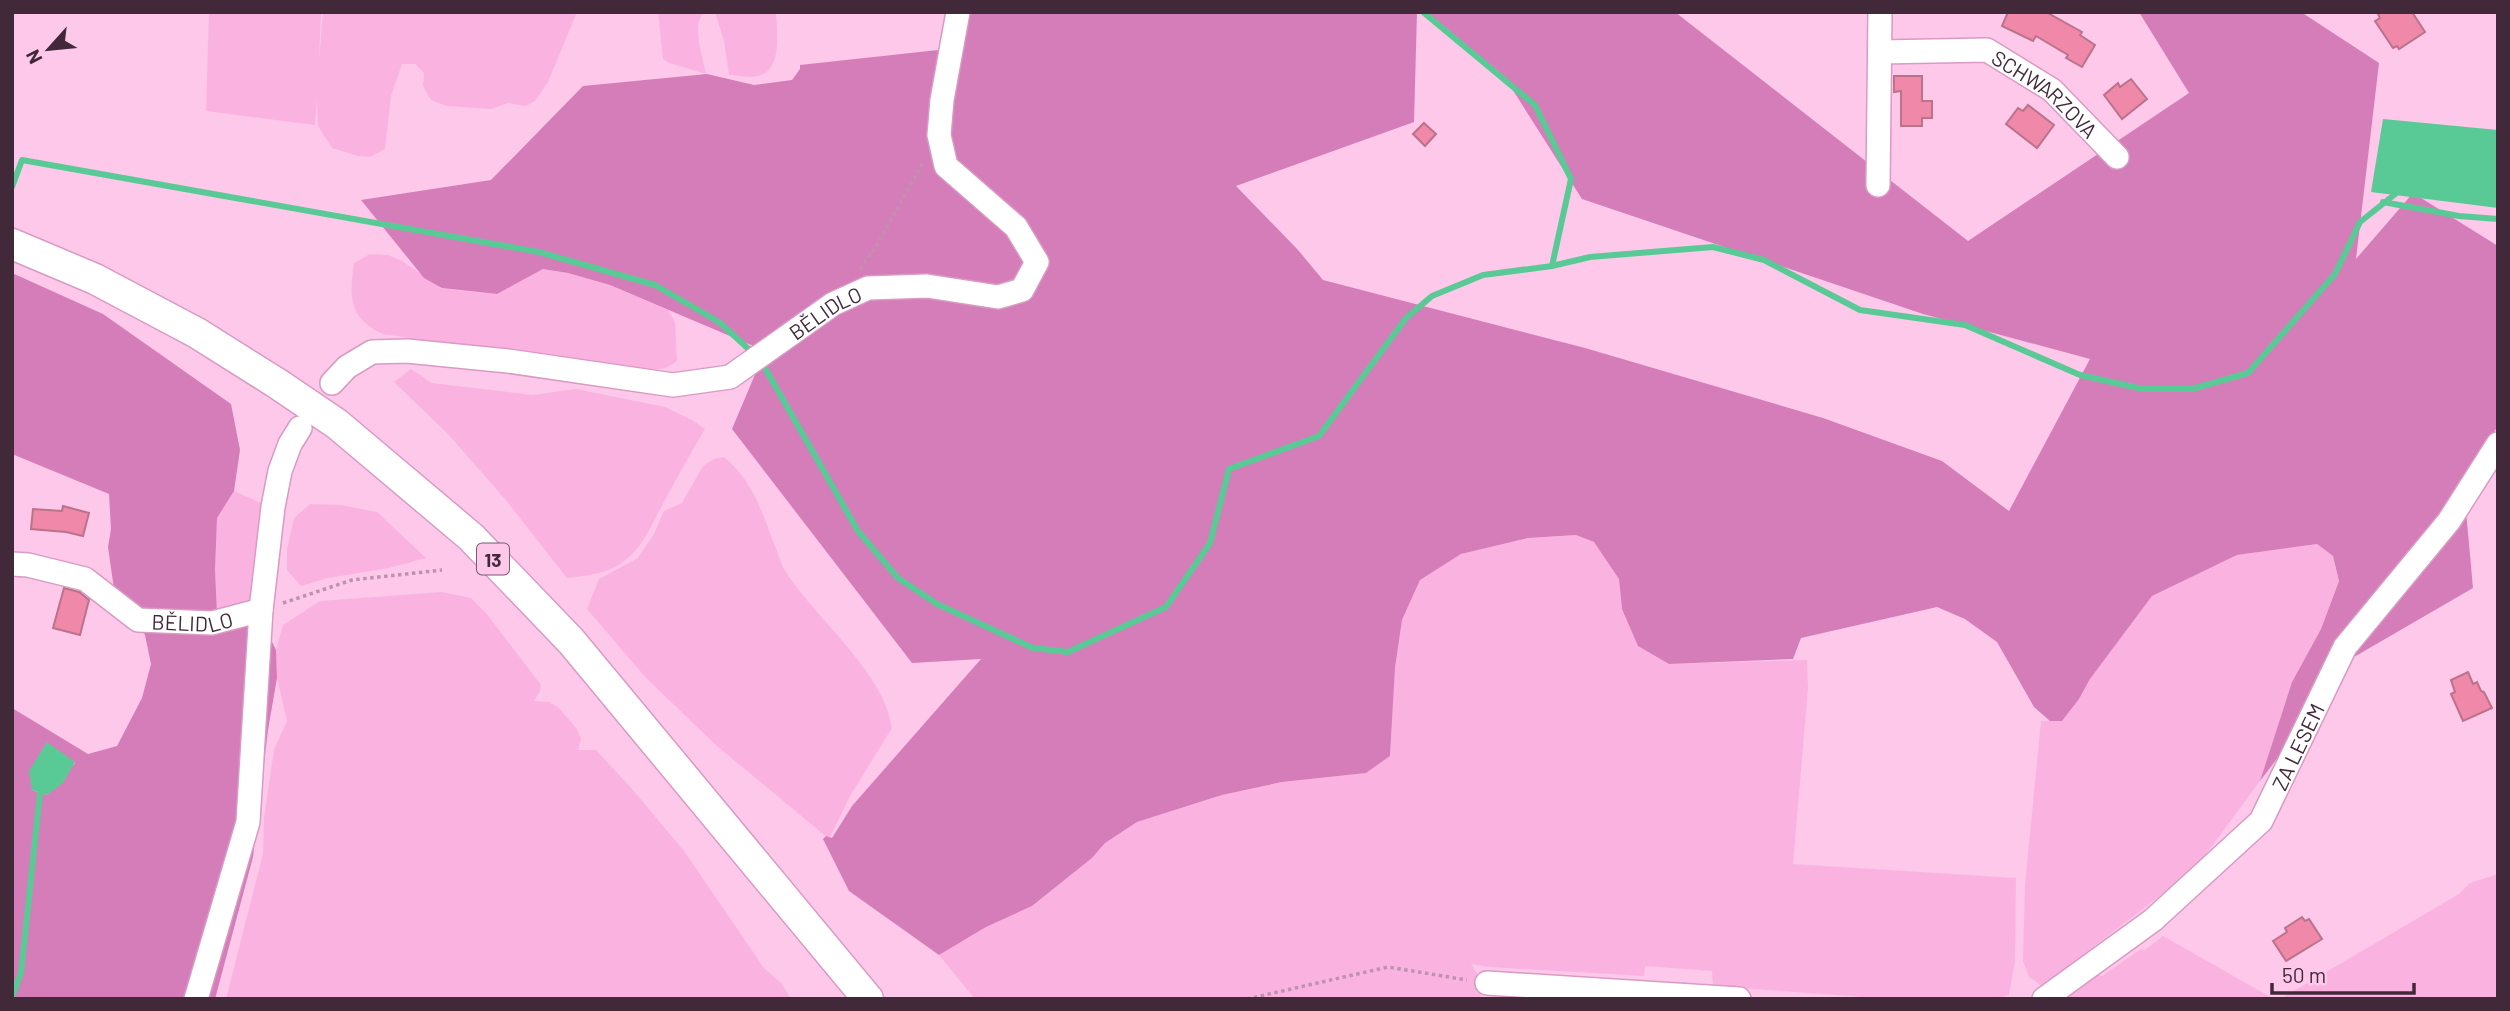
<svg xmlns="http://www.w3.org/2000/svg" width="2510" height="1011" viewBox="0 0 2510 1011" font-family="Barlow,sans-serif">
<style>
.green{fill:#fab3e1}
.forest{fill:#d57db9;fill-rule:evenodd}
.water{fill:#59ca95}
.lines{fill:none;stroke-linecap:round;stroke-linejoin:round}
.stream{stroke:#59ca95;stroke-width:6}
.building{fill:#ef88a9;stroke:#ba7389;stroke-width:2}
.minor-casing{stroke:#d99ac3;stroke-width:26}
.major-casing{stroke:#d99ac3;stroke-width:33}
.path{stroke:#be92af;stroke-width:3.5;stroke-dasharray:3.5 3.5;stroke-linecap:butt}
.minor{stroke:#fff;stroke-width:23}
.major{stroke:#fff;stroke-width:30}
.labels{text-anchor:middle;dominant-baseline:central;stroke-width:7;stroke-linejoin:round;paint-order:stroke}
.shield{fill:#fdc8ea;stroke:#7a596f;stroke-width:2}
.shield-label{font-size:19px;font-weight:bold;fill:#42293a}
.street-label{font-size:21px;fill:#42293a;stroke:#fdc8ea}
</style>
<rect width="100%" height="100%" fill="#fdc8ea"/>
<!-- green -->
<path class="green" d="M209 12H321L319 61 323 12H577L548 82 535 101 526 106 508 103 491 109 446 106 431 100 423 86 424 73 415 64H402L391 96 385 149 370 157 358 156 332 148 318 126 317 100 315 125 206 111Z
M658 12H704C691 26 703 57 706 74L669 63 663 59Z
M715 12H776C777 34 784 76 751 77 744 77 736 75 729 75L724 41Z
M370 254 388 255 402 261 442 288 463 291 497 294 543 269 568 273 610 285 668 310 675 322 677 361 666 368 650 370 573 362 383 334C349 318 349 298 354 263Z
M411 369 432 383 532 395 576 389 665 407 692 420 705 429C691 452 678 476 665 500 651 525 644 548 619 565 605 574 583 576 567 578L505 499 448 434 394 382Z
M724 457C752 480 762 511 774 544 778 552 780 562 784 569 814 618 884 671 892 728L850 796 829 839 717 746 647 679 587 609 599 579 638 558 654 534 664 511 682 503 703 466 714 459Z
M234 491 263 504 252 576V600L217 613 215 570 217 518Z
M310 504 341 505 377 512 426 558 389 568 328 578 301 586 287 570V549L294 518Z
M1576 535 1594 542 1604 553 1619 579 1622 609 1669 664 1807 660 1808 688 1793 864 2016 878 2015 961 2009 995 1996 999H1890L1713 986 1712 971 1645 966 1644 976 1489 967 1471 964 1481 980V999H1254L1258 994 1246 999H975L939 955 986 927 1032 906 1092 858 1105 843 1137 822 1223 795 1282 782 1366 773 1390 756 1395 668 1402 620 1420 579 1461 554 1528 538Z
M2317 544 2333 556 2339 581 2321 629 2292 682 2260 781 2195 869 2042 986 2029 977 2023 961 2025 885 2041 721H2062L2079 699 2090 679 2152 596 2237 555Z
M442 592 471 598 486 613 541 685 540 691 534 701 549 702 558 707 577 729 581 739 578 750H596L633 790 684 851 764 968 782 984 791 999H226L263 854 264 818 274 750 287 721 277 678 276 650 283 625 320 601Z
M2498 874V999H2280L2459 894 2470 883Z
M2163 936 2274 999H2053L2092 973 2102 976 2141 949 2145 950Z"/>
<!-- forest -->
<path class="forest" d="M958 12H1417L1414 122 1236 186 1298 250 1323 280 1585 348 1823 418 1942 461 2009 511 2090 359 1923 314 1582 199 1509 84 1421 12H1675L1968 241 2189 93 2139 12H2301L2379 63 2356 259 2413 193 2498 246V426L2463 478 2473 588 2354 657 2260 781 2292 682 2321 629 2339 581 2333 556 2317 544 2237 555 2152 596 2090 679 2079 699 2062 721H2050L2034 707 1997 642 1965 619 1937 607 1801 638 1793 659 1669 664 1638 646 1622 609 1619 579 1594 542 1576 535 1528 538 1461 554 1420 580 1402 620 1395 668 1390 756 1366 773 1282 782 1222 795 1137 822 1105 843 1092 858 1032 906 986 927 939 955 849 891 823 839 826 836 832 838 852 806 981 659 912 663 732 429 765 351 610 285 568 273 543 269 497 294 442 288 424 278 361 200 491 180 583 86 707 74 754 85 792 80 800 69V65L938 50Z
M12 273 103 314 231 404 240 450 234 491 217 518 215 570 217 613 252 600 276 650 277 678 268 730 253 857 215 999H12V708L88 754 117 746 142 698 151 664 145 635 114 589 108 547 111 529 109 494 12 454ZM47 743 75 763 47 795 32 790Z"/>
<!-- water -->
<path class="water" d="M2383 119 2498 130V208L2371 192Z
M47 742 75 762 63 783 47 795 32 790 29 771Z"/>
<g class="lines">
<!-- stream -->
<path class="stream" d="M1423 12 1535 105 1571 179 1552 266
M12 187 22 160 539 252 655 285 719 322 753 353
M2383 202 2459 216 2498 219
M761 361 858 531 898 578 937 604 1033 648 1068 652 1166 607 1210 543 1229 469 1319 436 1406 318 1432 296 1483 275 1552 266 1590 257 1713 247 1764 260 1860 310 1965 325 2080 375 2143 389H2192L2248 373 2335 274 2360 222 2399 191
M12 997 21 973 40 793 43 788"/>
</g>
<!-- building -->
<path class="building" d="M2008 12H2046L2082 32 2080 35 2095 45 2082 67 2066 58 2068 55 2036 36 2033 41 2002 26Z
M2377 12H2412L2425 32 2399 49 2397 46 2393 48 2375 21 2380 18Z
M1894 76H1922V101H1932V118H1922V126H1901V91L1894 92Z
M2131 79 2147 99 2122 119 2104 95 2118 83 2120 87Z
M2028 105 2054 125 2037 148 2006 124 2018 108 2023 111Z
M1424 123 1436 134 1425 146 1413 134Z
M63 506 89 513 83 536 66 532 31 529 33 509 62 511Z
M64 588 79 592 89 600 80 635 53 628Z
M2468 672 2473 684 2477 682 2481 691 2484 692 2492 708 2463 721 2451 694 2455 692 2451 680Z
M2302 917 2305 921 2309 919 2322 939 2286 961 2273 941 2287 932 2285 928Z"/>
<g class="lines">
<!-- minor casing -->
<g class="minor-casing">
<g id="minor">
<path id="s1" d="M1880 52 1987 50 2052 90 2117 157"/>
<path d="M1878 185 1880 12"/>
<path id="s2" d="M332 383 347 367 372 352 407 351 508 361 673 385 730 377 833 304 868 288 927 286 998 297 1022 290 1037 262 1016 227 946 166 939 135 942 100 958 12"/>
<path id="s3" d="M12 564 28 565 85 579 138 620 212 623 261 610"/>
<path d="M1487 983 1739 999"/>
<path d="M196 999 248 822 261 610 273 507 280 471 290 444 300 428"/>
<path id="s4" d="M2044 999 2153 920 2261 821 2345 647 2449 521 2498 444"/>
</g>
</g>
<!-- major casing -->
<g class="major-casing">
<path id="major" d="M12 244 95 279 197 333 278 384 337 424 471 537 571 641 868 999"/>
</g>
<!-- path -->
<path class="path" d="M860 269 876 247 924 161
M283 603 352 580 442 570
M1247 999 1388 967 1467 980"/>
<!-- minor -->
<use href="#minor" class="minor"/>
<!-- major -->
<use href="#major" class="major"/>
</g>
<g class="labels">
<!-- shield labels -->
<rect class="shield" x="477" y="543.5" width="32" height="31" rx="5"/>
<g class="shield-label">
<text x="493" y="559">13</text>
</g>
<!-- street labels -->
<g class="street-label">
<text stroke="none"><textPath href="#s1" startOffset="180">SCHWARZOVA</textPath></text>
<text stroke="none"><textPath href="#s2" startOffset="527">BĚLIDLO</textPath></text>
<text stroke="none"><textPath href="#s3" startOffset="196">BĚLIDLO</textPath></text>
<text stroke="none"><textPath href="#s4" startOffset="364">ZA LESEM</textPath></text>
</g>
</g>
<!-- border -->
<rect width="2510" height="1011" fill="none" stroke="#42293a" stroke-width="28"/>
<!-- north arrow -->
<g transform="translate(49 49) rotate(243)" stroke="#fdc8ea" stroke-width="5" paint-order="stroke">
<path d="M0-5L12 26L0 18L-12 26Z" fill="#42293a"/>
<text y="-10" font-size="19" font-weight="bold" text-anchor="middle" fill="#42293a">N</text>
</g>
<!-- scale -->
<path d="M2272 983v10h142v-10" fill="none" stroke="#42293a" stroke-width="3.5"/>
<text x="2282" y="983" font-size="21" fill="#42293a" stroke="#fdc8ea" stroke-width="5" paint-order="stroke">50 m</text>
</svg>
